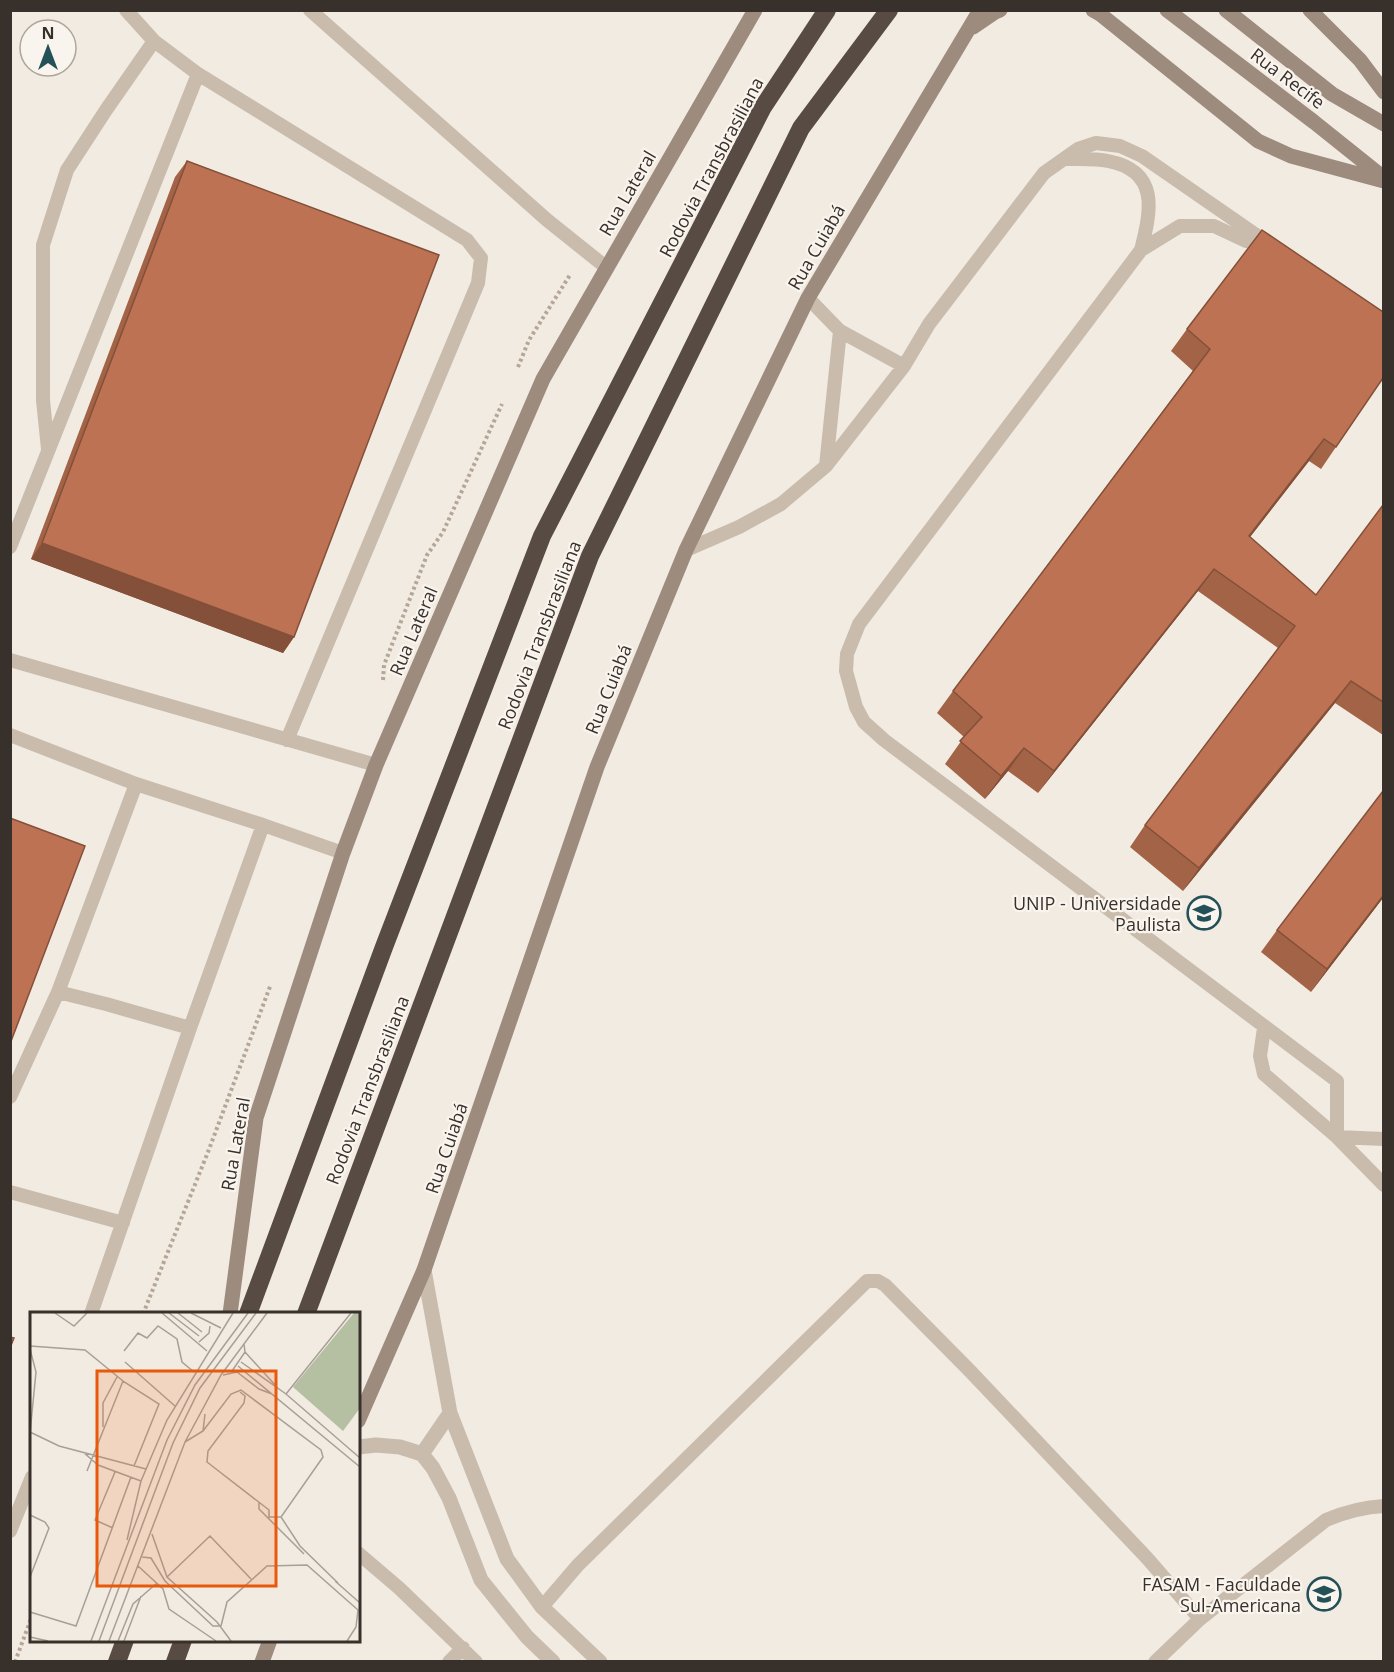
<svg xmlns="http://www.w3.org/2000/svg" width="1394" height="1672" viewBox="0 0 1394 1672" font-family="'Open Sans',sans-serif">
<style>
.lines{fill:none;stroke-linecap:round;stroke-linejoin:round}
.path{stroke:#b5a697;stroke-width:4;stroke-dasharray:3 3;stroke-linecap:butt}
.lane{stroke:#c9bcad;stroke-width:14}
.street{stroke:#c9bcad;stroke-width:15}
.secondary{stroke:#9d8b7e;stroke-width:15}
.highway{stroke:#584b43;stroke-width:18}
.wall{fill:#a36347}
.shaded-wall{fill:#84503a}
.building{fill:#bd7353;stroke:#84503a;stroke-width:1.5}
.labels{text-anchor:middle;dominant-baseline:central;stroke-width:4.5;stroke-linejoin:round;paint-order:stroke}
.street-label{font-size:18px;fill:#38302b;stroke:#f9f4ed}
.poi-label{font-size:18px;fill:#38302b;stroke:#f9f4ed;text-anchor:end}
.inset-road{fill:none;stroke:#a8a098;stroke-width:1.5}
.view{fill:#e8590c;fill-opacity:0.15;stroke:#e8590c;stroke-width:3}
.inset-edge{fill:none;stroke:#38302b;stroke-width:3}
</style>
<rect width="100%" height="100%" fill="#f2ebe1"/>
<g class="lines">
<!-- path -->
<path class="path" d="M518 367 529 340 570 275
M383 680 384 665 427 555 443 532 502 404
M143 1314 208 1152 271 984
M15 1662 32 1616"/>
<!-- lane -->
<path class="lane" d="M126 10 154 41 198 74
M310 10 547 220 607 268
M1066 159C1079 159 1095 158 1108 161 1160 171 1151 211 1141 250L859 624 847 654 846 671 856 707 864 722 884 740 1337 1081V1137L1384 1139
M1141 250 1180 226H1214L1246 241 1266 243
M808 298 840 331 904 366
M48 449 43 400V245L67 170 106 110 154 41
M826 466 904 366 929 324 1044 173 1078 149 1096 143 1120 146 1142 156 1272 246
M10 547 198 74 467 240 481 258 478 283 287 740
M686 550 739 527 781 504 826 466 840 331
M10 660 376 765
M10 735 136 784 263 825 343 853
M58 992 106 1004 190 1028
M1264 1028 1260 1056 1264 1074 1337 1137 1384 1185
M10 1097 58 992 136 784
M10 1192 123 1223
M91 1314 190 1028 263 825
M10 1531 32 1477
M358 1553 399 1588 476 1662
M542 1607 578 1565 867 1281H878L885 1285 971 1372 1147 1558 1200 1619
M449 1662 463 1648
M1155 1662 1200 1619 1326 1520C1345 1512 1363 1507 1384 1506"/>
<!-- street -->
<path class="street" d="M424 1270 450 1413 507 1559 542 1607 600 1662
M358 1447 376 1445 400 1447 422 1454 433 1468 449 1498 481 1580 527 1637 553 1662
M422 1454 450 1413"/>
<!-- secondary -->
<path class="secondary" d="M1093 10 1100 14 1258 141 1291 156 1384 181
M1167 10 1314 122 1384 178
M1226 10 1332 94 1384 124
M1310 10 1360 60 1384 92
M973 27 995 12 1000 10
M230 1314 256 1118 343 853 376 765 543 379 755 10
M358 1421 424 1270 597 767 686 550 808 298 980 10
M262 1662 270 1640"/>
<!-- highway -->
<path class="highway" d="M248 1314 384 947 542 536 763 107 827 10
M306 1314 590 556 801 128 889 10
M117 1662 125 1640
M175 1662 183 1640"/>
</g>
<!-- wall -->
<path class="wall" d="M187 161 294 637 283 653 31 559 175 177Z
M1187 329 1383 378 1321 469 1309 461 1250 537 1316 595 1383 505V735L1335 703 1183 891 1130 847 1145 825 1278 648 1198 591 1038 793 1008 771 985 799 945 764 964 737 937 713 953 691 1193 371 1171 351Z
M1383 898 1311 992 1261 952 1277 930Z"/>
<!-- shaded-wall -->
<path class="shaded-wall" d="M1324 439 1309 461 1233 559 1249 536Z
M42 543 294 637 283 653 31 559Z
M1214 569 1198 591 1038 793 1054 771Z
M1351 681 1335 703 1183 891 1199 868Z
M1024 748 1008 771 985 799 1001 776Z
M1383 896V898L1311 992 1327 969Z"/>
<!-- building -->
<path class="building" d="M187 161 439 255 294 637 42 543Z
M1262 230 1383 312V378L1336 447 1324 439 1249 536 1316 595 1383 505V702L1351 681 1199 868 1145 825 1295 626 1214 569 1054 771 1024 748 1001 776 960 741 982 717 953 691 1210 349 1187 329Z
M1383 791V896L1327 969 1277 930Z
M10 818 85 846 10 1044Z
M10 1337 14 1338 10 1348Z"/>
<!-- icons -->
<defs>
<g id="university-ring" transform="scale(1.725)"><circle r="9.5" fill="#f9f4ed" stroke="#235157" stroke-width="1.5"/><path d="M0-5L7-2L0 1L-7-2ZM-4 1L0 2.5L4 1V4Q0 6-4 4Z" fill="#235157"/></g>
</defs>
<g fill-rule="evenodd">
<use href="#university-ring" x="1204" y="913"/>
<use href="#university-ring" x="1324" y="1594"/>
</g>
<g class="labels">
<!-- street labels -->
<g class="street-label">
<text transform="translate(1288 78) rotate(37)">Rua Recife</text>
<text transform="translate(711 167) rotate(-62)">Rodovia Transbrasiliana</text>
<text transform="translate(627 193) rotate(-60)">Rua Lateral</text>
<text transform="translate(816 247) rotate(-60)">Rua Cuiabá</text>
<text transform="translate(413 631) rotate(-67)">Rua Lateral</text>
<text transform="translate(539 635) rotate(-69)">Rodovia Transbrasiliana</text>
<text transform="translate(608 689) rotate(-68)">Rua Cuiabá</text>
<text transform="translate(367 1090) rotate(-69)">Rodovia Transbrasiliana</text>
<text transform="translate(235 1144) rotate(-80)">Rua Lateral</text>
<text transform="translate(446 1148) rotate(-71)">Rua Cuiabá</text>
</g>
<!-- poi labels -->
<g class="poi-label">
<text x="1181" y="903">UNIP - Universidade<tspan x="1181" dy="21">Paulista</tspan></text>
<text x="1301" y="1584">FASAM - Faculdade<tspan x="1301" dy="21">Sul-Americana</tspan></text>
</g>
</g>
<!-- overview -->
<g transform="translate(30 1312)">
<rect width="330" height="330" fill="#f2ebe1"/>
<path d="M324 1H330V96L313 119 263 75Z" fill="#b4c0a1"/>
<path class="inset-road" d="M25 1 44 14 57 1M132 1 177 39M139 1 169 24M148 1 172 20M161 1 191 16M169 30 179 21 180 14M214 32 215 40 247 75M0 34 55 38 93 69M0 37 6 60 0 121M94 39 108 21 117 26 128 14 147 27 152 50 164 60M95 50 145 94M211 50 256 82 330 146M208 54 330 155M202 59 215 40M193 63 207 60 229 77 242 82M210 80 215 84 214 91 178 139 177 150 239 198V205H251M256 82 321 1M73 115V91L87 65M173 119 201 82 211 78 291 138 293 145 251 205 270 234 308 271M0 120 29 134 116 157M155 130 173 119 175 102M53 140 68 153 111 169M57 159 93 69 129 92 104 154M229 191V197L274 242M0 203 15 210 19 216 0 265M83 216 65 208 85 160M122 222 137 265 187 310 201 329M97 228 111 169 137 108 203 1M112 245 121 246 135 269 183 314H191M108 254 133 277 139 297 186 329M137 265 180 224 221 267M305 269 330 291M0 300 46 314 101 165M191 314 197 290 237 254 277 253 328 298 326 315 317 329M0 325 18 329M61 329 137 128 165 73 218 1M69 329 143 131 170 76 226 1M79 329 155 130 191 63 237 1M88 329 103 292 127 271M94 329 111 284"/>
<path class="view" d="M67 59H246V274H67Z"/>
<rect width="330" height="330" class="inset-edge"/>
</g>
<!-- border -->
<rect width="1394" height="1672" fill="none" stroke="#38302b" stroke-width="24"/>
<!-- north arrow -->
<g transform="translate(48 48)"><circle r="28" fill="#f9f4ed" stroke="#aca69f" stroke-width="1.5"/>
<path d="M0-4.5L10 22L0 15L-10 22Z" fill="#235157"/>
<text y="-9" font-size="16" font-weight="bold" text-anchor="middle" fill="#38302b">N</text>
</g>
</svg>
